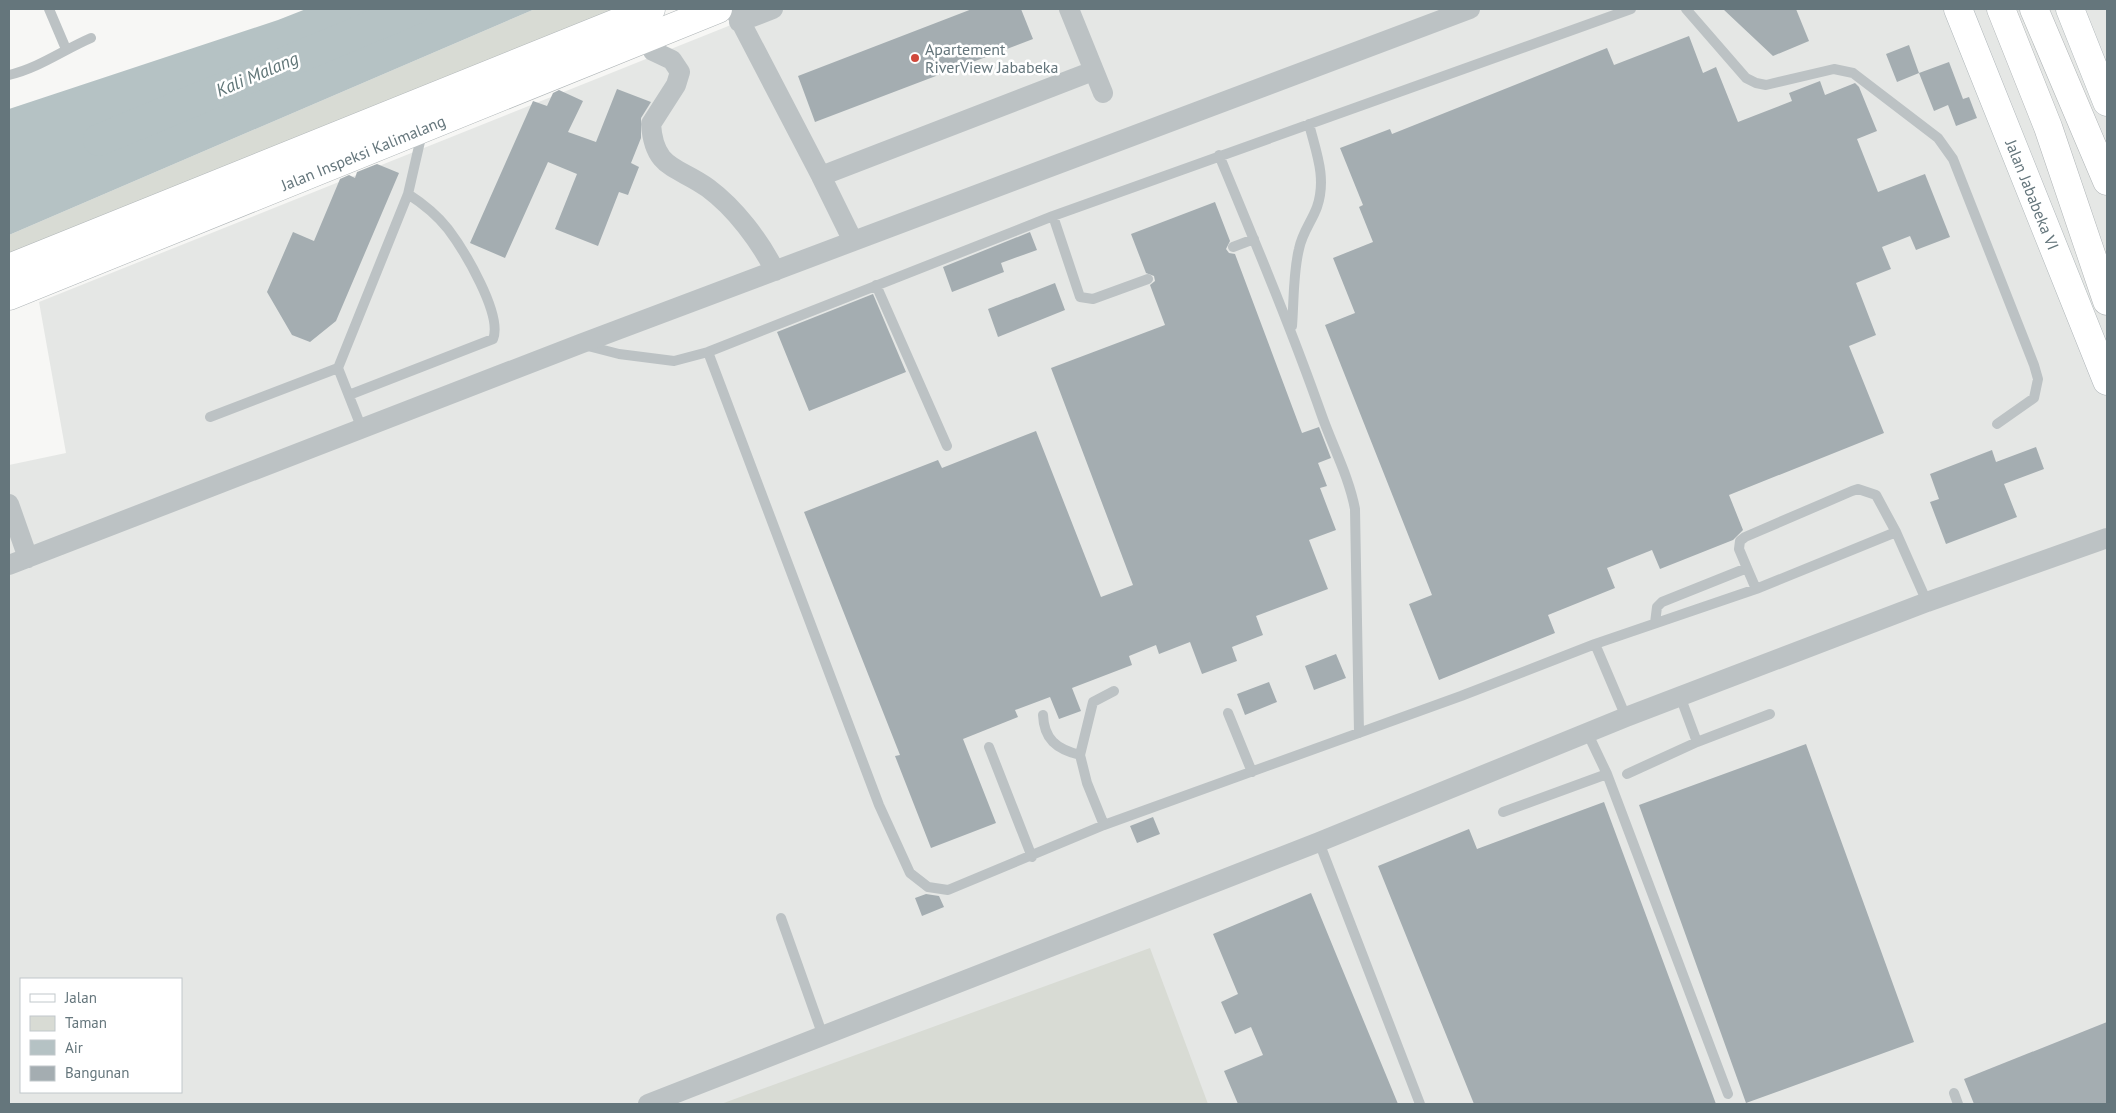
<svg xmlns="http://www.w3.org/2000/svg" width="2116" height="1113" viewBox="0 0 2116 1113" font-family="'PT Sans',sans-serif">
<style>
.built{fill:#e5e7e5;fill-rule:evenodd}
.green{fill:#d8dbd4}
.water{fill:#b5c2c4}
.lines{fill:none;stroke-linecap:round;stroke-linejoin:round}
.river{stroke:#b5c2c4;stroke-width:32}
.building{fill:#a4adb1}
.secondary-casing{stroke:#afb6b9;stroke-width:29}
.primary-casing{stroke:#b0b6b8;stroke-width:29}
.motorway-casing{stroke:#b0b5b7;stroke-width:29}
.service{stroke:#bcc2c4;stroke-width:10}
.minor{stroke:#bcc2c4;stroke-width:20}
.secondary{stroke:#fff;stroke-width:28}
.primary{stroke:#fff;stroke-width:28}
.motorway{stroke:#fff;stroke-width:28}
.poi-dot{fill:#d0483b;stroke:#fff;stroke-width:2}
.labels{text-anchor:middle;dominant-baseline:central;stroke-width:5;stroke-linejoin:round;paint-order:stroke}
.poi-label{font-size:16px;fill:#65767c;stroke:#fff;text-anchor:start}
.street-label{font-size:16px;fill:#65767c;stroke:#fff}
.water-label{font-size:18px;font-style:italic;fill:#607577;stroke:#fff}
</style>
<rect width="100%" height="100%" fill="#f7f7f5"/>
<!-- built -->
<path class="built" d="M771 9H2107V1104H9V465L66 453 39 302ZM21 979H181V1092H21Z"/>
<!-- green -->
<path class="green" d="M535 9H650L9 268V235Z
M1150 948 1208 1104H721Z"/>
<!-- water -->
<path class="water" d="M306 9H535L9 235V109L278 20Z"/>
<g class="lines">
<!-- river -->
<path class="river" d="M99 140 414 9"/>
</g>
<!-- building -->
<path class="building" d="M972 9H1021L1033 39 815 122 798 76Z
M1723 9H1796L1809 41 1773 56Z
M1689 36 1703 73 1716 67 1738 122 1792 101 1789 93 1820 81 1825 95 1855 83 1859 87 1877 131 1857 139 1878 192 1925 174 1950 237 1916 250 1910 236 1882 247 1891 269 1856 283 1876 335 1849 346 1884 433 1729 495 1743 530 1733 540 1660 569 1652 550 1607 568 1615 588 1548 615 1555 633 1439 680 1409 604 1432 595 1325 325 1355 313 1333 258 1373 242 1359 207 1363 205 1340 148 1390 129 1392 134 1607 48 1614 65Z
M1909 45 1919 73 1897 82 1886 54Z
M1949 62 1963 99 1969 97 1977 118 1956 126 1948 105 1934 111 1919 73Z
M617 89 651 102 641 118V138L631 163 639 167 628 195 619 192 598 246 555 229 577 174 548 162 505 258 470 243 533 101 547 106 553 93 559 90 583 101 568 132 596 142Z
M377 164 399 173 336 321 310 342 292 335 267 292 293 232 314 241 340 179 349 175 355 178 357 172Z
M1215 202 1230 241 1226 249 1229 253 1235 254 1302 433 1319 427 1331 458 1318 463 1327 486 1320 488 1336 530 1309 540 1328 589 1256 616 1263 635 1232 647 1237 661 1202 674 1190 642 1159 654 1156 645 1129 656 1132 665 1072 688 1081 711 1059 719 1050 697 1015 710 1018 717 963 739 996 823 931 848 895 756 900 755 804 512 938 460 942 468 1036 431 1101 597 1133 585 1051 368 1165 325 1150 285 1155 281 1154 276 1146 273 1131 234Z
M1030 232 1037 250 1001 263 1004 272 952 292 943 267Z
M1055 283 1065 310 998 337 988 309Z
M873 294 906 372 809 411 777 332Z
M2036 447 2044 469 2004 484 2017 517 1946 544 1930 502 1939 499 1930 474 1992 450 1996 462Z
M1336 654 1346 678 1314 690 1305 666Z
M1269 682 1277 702 1245 715 1237 694Z
M1806 744 1914 1042 1746 1103 1639 805Z
M1604 802 1716 1104H1474L1378 866 1469 829 1477 849Z
M1153 817 1160 834 1137 843 1130 826Z
M1311 893 1336 954 1398 1104H1238L1224 1071 1263 1055 1251 1027 1235 1034 1221 1002 1238 994 1213 934Z
M926 894 939 896 944 907 922 916 915 898Z
M2107 1022V1104H1974L1964 1079Z"/>
<g class="lines">
<!-- secondary casing -->
<g class="secondary-casing">
<g id="secondary">
<path id="s1" d="M1958 9 2107 381"/>
<path d="M2070 9 2107 102"/>
</g>
</g>
<!-- primary casing -->
<g class="primary-casing">
<g id="primary">
<path d="M9 268 651 9"/>
<path id="s2" d="M9 296 718 9"/>
</g>
</g>
<!-- motorway casing -->
<g class="motorway-casing">
<path id="motorway" d="M2001 9 2048 127 2107 301
M2034 9 2107 181"/>
</g>
<!-- service -->
<path class="service" d="M49 9 66 49
M1686 9 1746 78 1756 83 1766 85 1834 69 1853 73 1938 138 1953 159 2034 365 2038 379 2034 398 1997 424
M9 75C39 68 63 50 91 38
M1219 155C1255 242 1291 328 1322 416 1333 447 1349 477 1355 509L1359 733
M1053 216 1080 297 1093 299 1148 279
M1233 247 1254 239
M876 285 947 446
M1292 326C1294 301 1293 273 1299 249 1302 233 1312 221 1317 207 1327 178 1316 152 1309 124
M584 345 619 354 674 361 708 352 1053 216 1631 9
M708 352 879 805 910 873 928 887 948 890 1104 825 1461 696 1595 644 1626 717
M349 395 493 339C503 315 464 250 448 229 437 215 422 203 408 194
M210 417 338 368
M362 429 338 368 408 194 422 133
M1896 532 1927 602
M1747 568 1756 589
M1595 644 1756 589 1896 532 1876 495 1858 489 1852 491 1745 537 1740 541 1739 549 1747 568 1662 602 1657 607 1655 623
M1680 696 1697 742
M1228 713 1252 772
M1043 715C1044 739 1056 749 1080 755
M1587 732 1607 774 1728 1094
M989 747 1032 857
M1627 774 1697 742 1770 714
M1503 812 1607 774
M1104 825 1087 783 1080 755 1093 702 1114 691
M1319 842 1420 1104
M781 918 823 1036
M1954 1093 1958 1104"/>
<!-- minor -->
<path class="minor" d="M734 9 821 176 1093 71
M1069 9 1103 93
M739 22 773 9
M649 37 653 51 672 60 680 72 676 85 651 124C654 170 678 166 708 188 735 208 760 241 775 271
M821 176 853 241
M9 504 28 558
M9 565 580 344 1470 9
M648 1104 1319 842 1626 717 1927 602 2107 538"/>
<!-- secondary -->
<use href="#secondary" class="secondary"/>
<!-- primary -->
<use href="#primary" class="primary"/>
<!-- motorway -->
<use href="#motorway" class="motorway"/>
</g>
<!-- markers -->
<circle class="poi-dot" cx="915" cy="58" r="5"/>
<g class="labels">
<!-- poi labels -->
<g class="poi-label">
<text x="925" y="49">Apartement<tspan x="925" dy="18">RiverView Jababeka</tspan></text>
</g>
<!-- street labels -->
<g class="street-label">
<text stroke="none"><textPath href="#s2" startOffset="382">Jalan Inspeksi Kalimalang</textPath></text>
<text stroke="none"><textPath href="#s1" startOffset="200">Jalan Jababeka VI</textPath></text>
</g>
<!-- water labels -->
<g class="water-label">
<text transform="translate(257 74) rotate(-23)">Kali Malang</text>
</g>
</g>
<!-- border -->
<rect width="2116" height="1113" fill="none" stroke="#65767c" stroke-width="20"/>
<!-- legend -->
<rect x="20" y="978" width="162" height="115" fill="#ffffff" stroke="#c1c8cb"/>
<rect x="30" y="994" width="25" height="8" fill="#ffffff" stroke="#c1c8cb"/>
<text x="65" y="1003" font-size="15" fill="#65767c">Jalan</text>
<rect x="30" y="1016" width="25" height="15" fill="#d8dbd4" stroke="#c1c8cb"/>
<text x="65" y="1028" font-size="15" fill="#65767c">Taman</text>
<rect x="30" y="1040" width="25" height="15" fill="#b5c2c4" stroke="#c1c8cb"/>
<text x="65" y="1053" font-size="15" fill="#65767c">Air</text>
<rect x="30" y="1066" width="25" height="15" fill="#a4adb1" stroke="#c1c8cb"/>
<text x="65" y="1078" font-size="15" fill="#65767c">Bangunan</text>
</svg>
